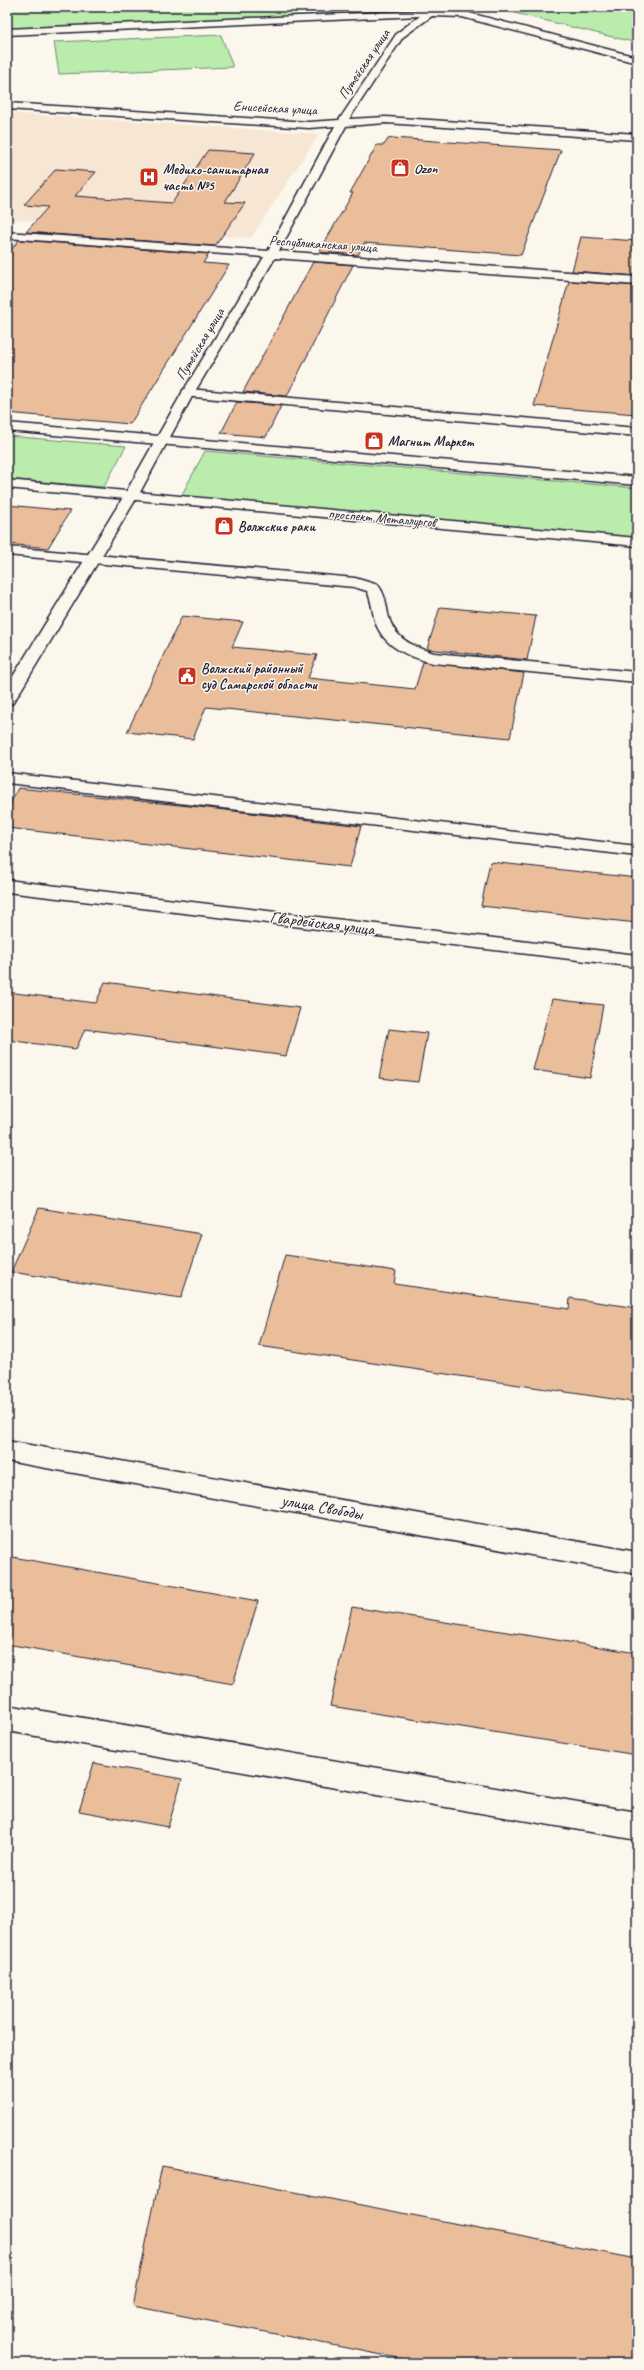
<svg xmlns="http://www.w3.org/2000/svg" width="644" height="2370" viewBox="0 0 644 2370" font-family="Caveat,sans-serif">
<style>
.built{fill:#f6e6d3}
.green{fill:#baecac;stroke:#6e8774}
.building{fill:#eabe9a;stroke:#22223b}
.lines{fill:none;stroke-linecap:round;stroke-linejoin:round}
.service-casing{stroke:#22223b;stroke-width:3}
.minor-casing{stroke:#22223b;stroke-width:3}
.tertiary-casing{stroke:#22223b;stroke-width:3}
.service{fill:#fbf7ec;fill-rule:evenodd}
.minor{fill:#fbf7ec;fill-rule:evenodd}
.tertiary{fill:#fbf7ec;fill-rule:evenodd}
.labels{text-anchor:middle;dominant-baseline:central;stroke-width:3;stroke-linejoin:round;paint-order:stroke}
.far-street-label{font-size:14px;fill:#22223b;stroke:#fbf7ec}
.far-poi-label{font-size:14px;font-weight:bold;fill:#22223b;stroke:#fbf7ec;text-anchor:start}
.street-label{font-size:17px;fill:#22223b;stroke:#fbf7ec}
</style>
<rect width="100%" height="100%" fill="#fbf7ec"/>
<filter id="ink" filterUnits="userSpaceOnUse"><feTurbulence type="fractalNoise" baseFrequency=".025" numOctaves="2"/><feDisplacementMap in="SourceGraphic" scale="8" xChannelSelector="R" yChannelSelector="G"/><feConvolveMatrix kernelMatrix="1 2 1 2 8 2 1 2 1" color-interpolation-filters="sRGB"/></filter>
<g filter="url(#ink)">
<!-- built -->
<path class="built" d="M7 113 319 134 251 238 7 219Z"/>
<!-- green -->
<path class="green" d="M7 7H470L471 9 7 30Z
M490 7H637V43Z
M221 35 233 67 59 74 54 42Z
M7 436 126 446 104 487 7 479Z
M205 451 637 488V538L180 498Z"/>
<!-- building -->
<path class="building" d="M393 138 561 150 521 255 364 243 358 255 319 252 353 193H350L377 145H384L388 139Z
M208 150 255 153 225 202 245 203 215 246 26 232 48 207 24 205 56 169 96 172 75 196 172 203Z
M581 237 637 241V276L572 271Z
M19 240 209 254 203 263 229 265 130 424 7 413V255Z
M313 262 353 265 287 396 243 392Z
M569 281 637 286V414L534 406Z
M237 402 281 406 266 437 221 433Z
M7 505 70 511 48 548 7 544Z
M440 607 536 616 527 660 427 649Z
M182 616 243 622 232 647 317 655 308 678 415 689 423 662 524 673 510 738 206 707 193 739 127 732Z
M18 788 208 808 361 826 350 867 7 828V810Z
M490 862 637 878V923L481 906Z
M105 982 300 1008 286 1056 85 1029 76 1049 7 1040V992L96 1003Z
M552 999 603 1005 590 1078 533 1070Z
M389 1029 427 1033 418 1082 379 1078Z
M39 1208 202 1234 181 1298 11 1272Z
M285 1255 396 1271 394 1284 569 1309 570 1298 637 1308V1358L633 1402 259 1346Z
M7 1556 258 1601 233 1684 7 1644Z
M352 1607 637 1653V1755L330 1706Z
M94 1763 182 1779 168 1827 79 1811Z
M162 2166 637 2259V2363H423L133 2306Z"/>
<g class="lines">
<!-- service casing -->
<g class="service-casing">
<path id="service" d="M188 389 637 428V436L183 396 182 393 183 390Z
M7 547 355 578 378 585C385 594 386 603 388 614 393 638 413 647 434 653L637 672V682L433 663C409 657 383 647 375 621 372 611 372 601 367 591L354 587 7 555Z
M7 773 637 846V856L7 783Z
M7 1705 637 1812V1840L7 1731Z"/>
</g>
<!-- minor casing -->
<g class="minor-casing">
<path id="minor" d="M430 10 462 11 637 57V63L462 17 432 16 403 37 349 119 386 117 637 134V140L386 123 346 126 279 251 637 277V285L275 258 194 393 139 494 15 700 13 703 7 705V686L125 494 182 393 264 257 7 238V232L268 251 335 126 309 128 7 109V103L309 122 339 120 397 33 420 16 7 35V29Z
M7 880 637 955V967L7 892Z"/>
</g>
<!-- tertiary casing -->
<g class="tertiary-casing">
<path id="tertiary" d="M7 423 637 477V485L7 431Z
M7 480 637 538V546L7 488Z
M7 1441 637 1552V1574L7 1461Z"/>
</g>
<!-- service -->
<use href="#service" class="service"/>
<!-- minor -->
<use href="#minor" class="minor"/>
<!-- tertiary -->
<use href="#tertiary" class="tertiary"/>
</g>
</g>
<!-- icons -->
<defs>
<g id="shop-square" transform="scale(1)"><rect x="-9" y="-9" width="18" height="18" rx="4" fill="#c8321e" stroke="#fbf7ec"/><path d="M-5-2.5h2.3a2.7 3.5 0 0 1 5.4 0H5L5.5 6h-11ZM-1.5-2.5h3a1.5 2.3 0 0 0-3 0Z" fill="#fff"/></g>
<g id="hospital-square" transform="scale(1)"><rect x="-9" y="-9" width="18" height="18" rx="4" fill="#c8321e" stroke="#fbf7ec"/><path d="M-5-5h3v3.5h4V-5h3V5h-3V1.5h-4V5h-3Z" fill="#fff"/></g>
<g id="civic-square" transform="scale(1)"><rect x="-9" y="-9" width="18" height="18" rx="4" fill="#c8321e" stroke="#fbf7ec"/><path d="M-.6-6.5H3V-4.5H.6V-3L4-1V1h2V6H-6V1h2V-1L-.6-3ZM-1.2 2.5V6h2.4V2.5Z" fill="#fff"/></g>
</defs>
<g fill-rule="evenodd">
<use href="#shop-square" x="400" y="168"/>
<use href="#hospital-square" x="149" y="177"/>
<use href="#shop-square" x="374" y="441"/>
<use href="#shop-square" x="224" y="526"/>
<use href="#civic-square" x="187" y="676"/>
</g>
<g class="labels">
<!-- far-street labels -->
<g class="far-street-label">
<text transform="translate(364 64) rotate(-56)">Путейская улица</text>
<text transform="translate(275 108) rotate(3)">Енисейская улица</text>
<text transform="translate(323 244) rotate(4)">Республиканская улица</text>
<text transform="translate(200 344) rotate(-59)">Путейская улица</text>
<text transform="translate(382 518) rotate(5)">проспект Металлургов</text>
</g>
<!-- far-poi labels -->
<g class="far-poi-label">
<text x="414" y="168">Ozon</text>
<text x="163" y="169">Медико-санитарная<tspan x="163" dy="16">часть №5</tspan></text>
<text x="388" y="441">Магнит Маркет</text>
<text x="238" y="526">Волжские раки</text>
<text x="201" y="668">Волжский районный<tspan x="201" dy="16">суд Самарской области</tspan></text>
</g>
<!-- street labels -->
<g class="street-label">
<text transform="translate(322 923) rotate(7)">Гвардейская улица</text>
<text transform="translate(322 1507) rotate(10)">улица Свободы</text>
</g>
</g>
<!-- margin -->
<rect width="644" height="2370" fill="none" stroke="#fbf7ec" stroke-width="24"/>
<rect x="12" y="12" width="620" height="2346" fill="none" stroke="#22223b" stroke-width="1.5" filter="url(#ink)"/>
</svg>
